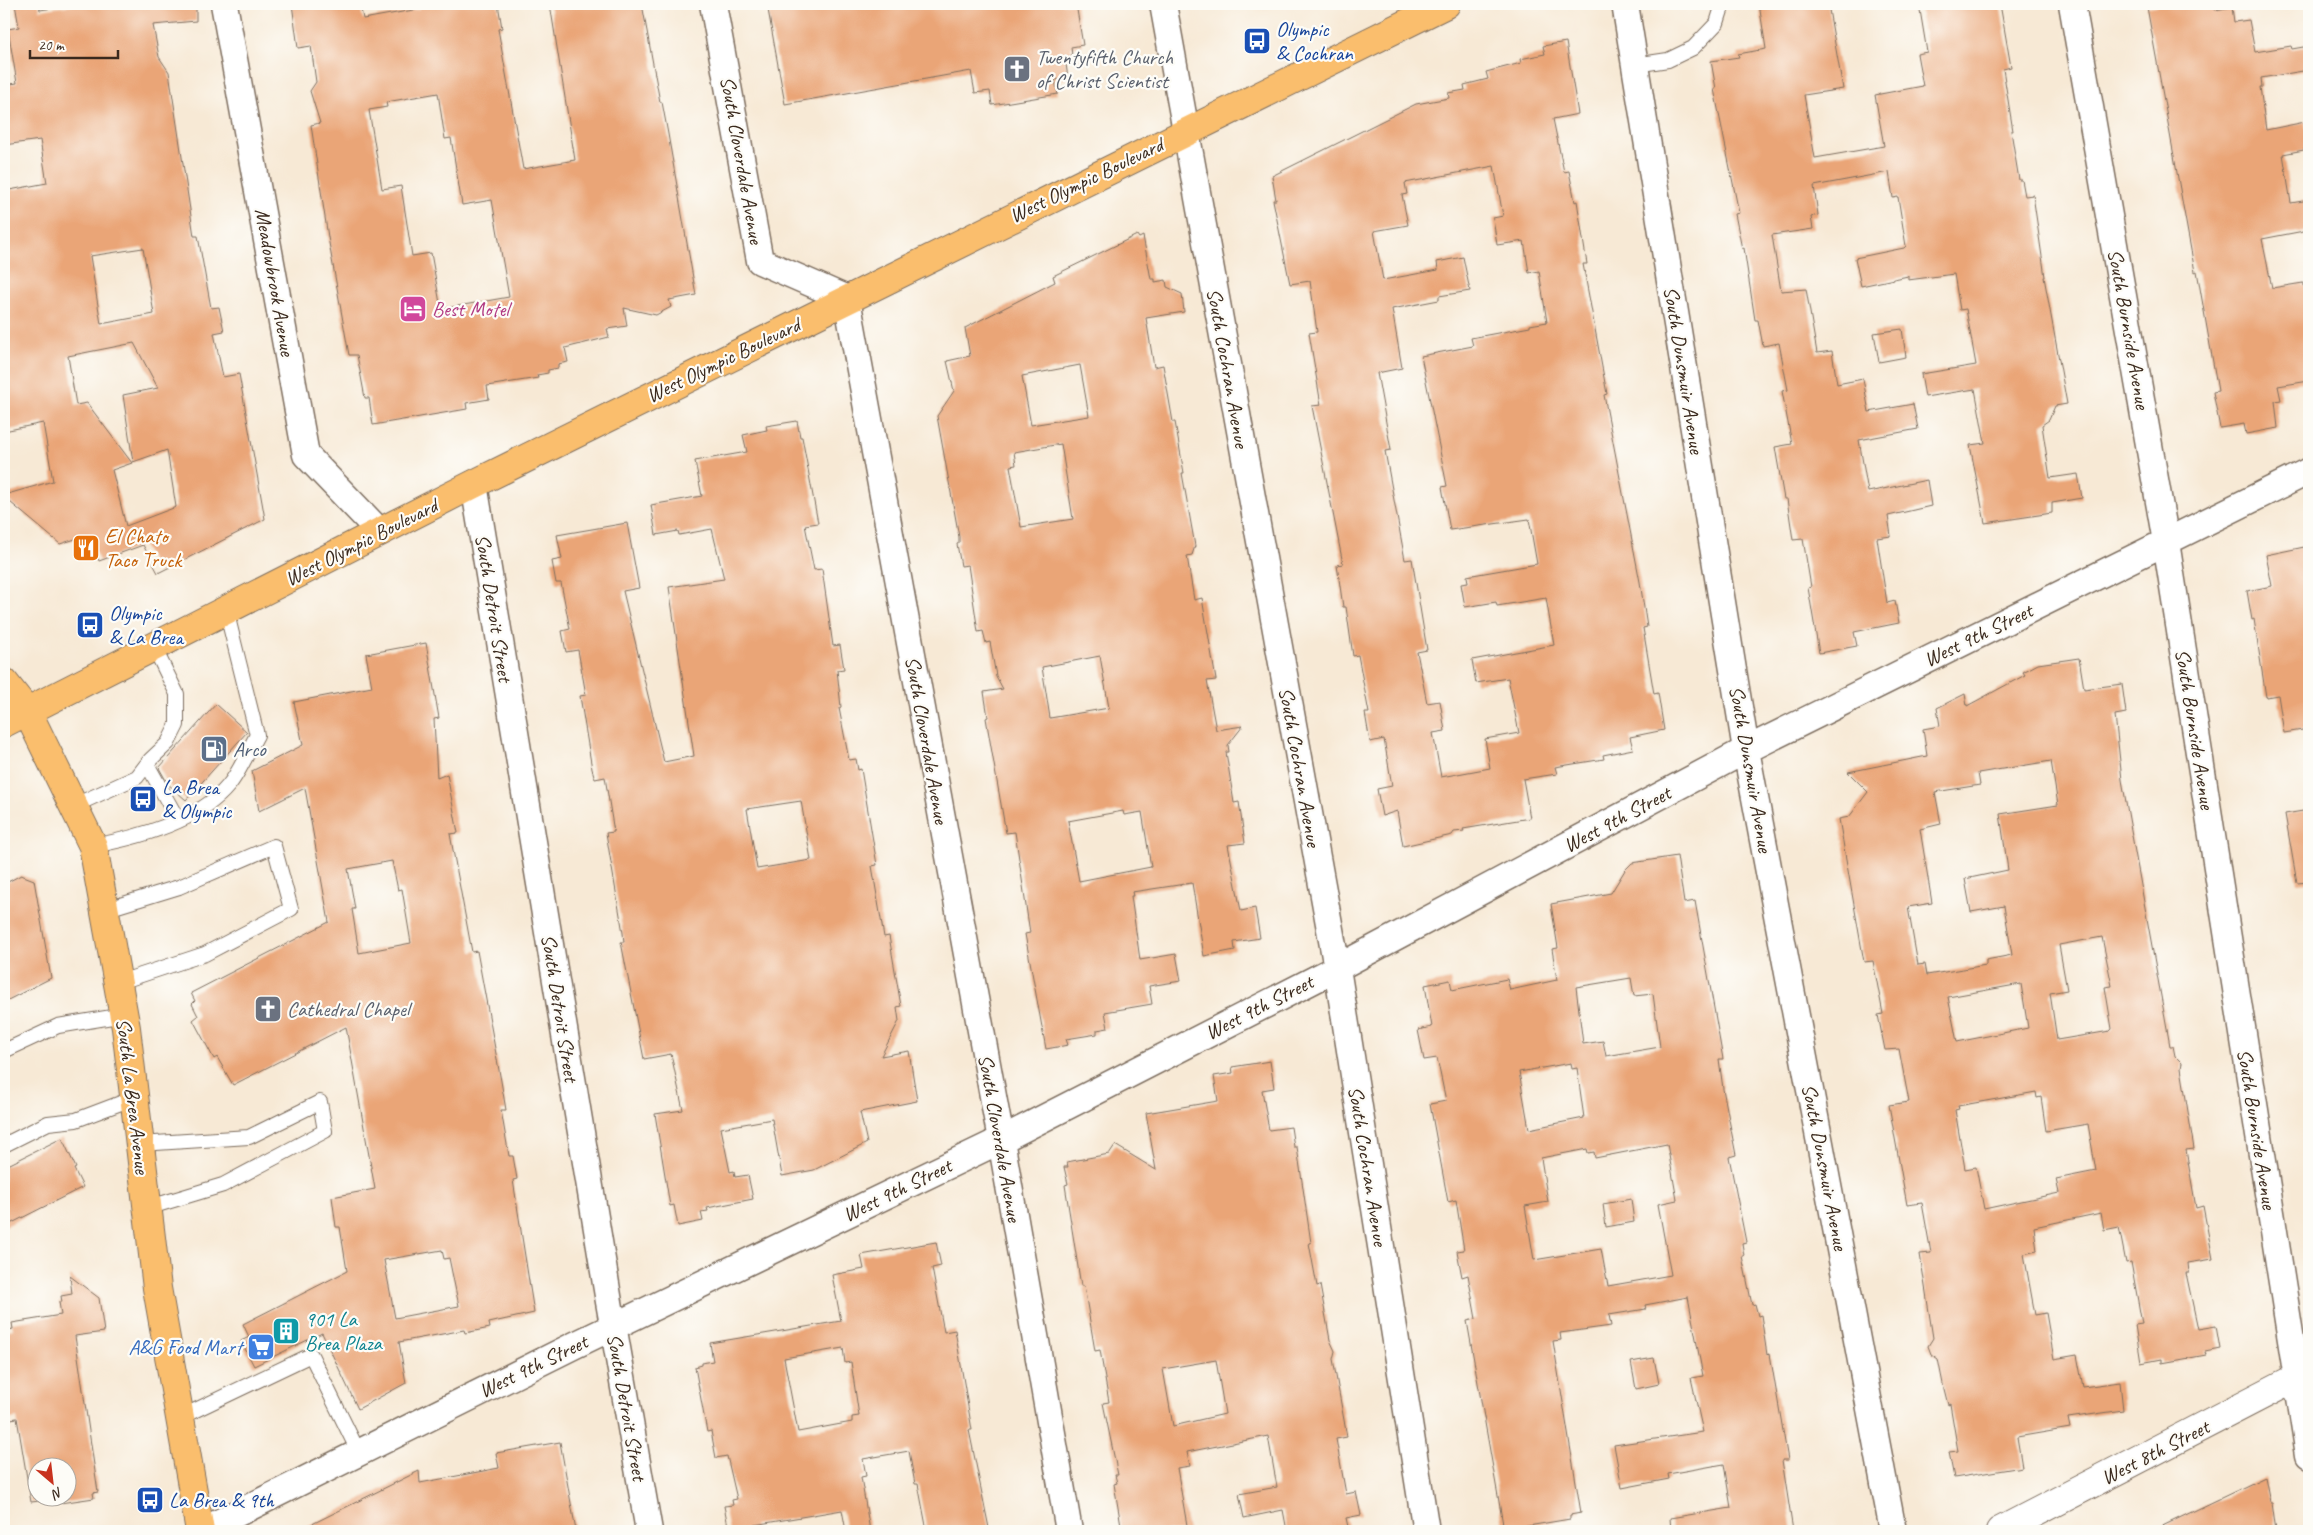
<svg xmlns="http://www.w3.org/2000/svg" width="2313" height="1535" viewBox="0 0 2313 1535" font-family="Caveat,sans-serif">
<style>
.building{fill:#eaa577;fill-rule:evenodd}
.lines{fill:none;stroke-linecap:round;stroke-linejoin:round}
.service-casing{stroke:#7d6d5e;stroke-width:16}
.minor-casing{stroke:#7d6d5e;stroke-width:29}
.tertiary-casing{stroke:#7d6d5e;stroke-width:30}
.primary-casing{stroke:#7d6d5e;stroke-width:30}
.service{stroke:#fff;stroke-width:14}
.minor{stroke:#fff;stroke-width:26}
.tertiary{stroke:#fff;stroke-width:28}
.primary{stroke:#fabe6d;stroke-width:28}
.labels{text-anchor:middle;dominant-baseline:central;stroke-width:4.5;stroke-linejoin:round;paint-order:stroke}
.transit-label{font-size:21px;fill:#164399;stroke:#fdfcf7;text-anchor:start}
.worship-label{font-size:21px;fill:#5b616d;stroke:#fdfcf7;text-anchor:start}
.street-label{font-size:21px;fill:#3b2a1e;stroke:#fdfcf7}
.hotel-label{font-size:21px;fill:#b23c85;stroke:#fdfcf7;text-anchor:start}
.food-label{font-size:21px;fill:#c56008;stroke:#fdfcf7;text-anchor:start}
.service-label{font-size:21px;fill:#4e5e75;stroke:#fdfcf7;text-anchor:start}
.culture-label{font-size:21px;fill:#0d838f;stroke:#fdfcf7;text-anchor:start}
.shop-label{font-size:21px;fill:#366cbe;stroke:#fdfcf7;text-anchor:end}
</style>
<rect width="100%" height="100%" fill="#fdfcf7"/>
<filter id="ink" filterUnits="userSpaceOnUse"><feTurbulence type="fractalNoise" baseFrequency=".02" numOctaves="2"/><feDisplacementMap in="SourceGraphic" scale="10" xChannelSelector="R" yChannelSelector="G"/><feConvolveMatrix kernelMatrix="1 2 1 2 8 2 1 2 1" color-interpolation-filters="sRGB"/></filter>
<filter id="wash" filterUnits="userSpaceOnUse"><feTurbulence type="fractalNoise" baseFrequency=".0096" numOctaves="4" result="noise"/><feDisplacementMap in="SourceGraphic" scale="20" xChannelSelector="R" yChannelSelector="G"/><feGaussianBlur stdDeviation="1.12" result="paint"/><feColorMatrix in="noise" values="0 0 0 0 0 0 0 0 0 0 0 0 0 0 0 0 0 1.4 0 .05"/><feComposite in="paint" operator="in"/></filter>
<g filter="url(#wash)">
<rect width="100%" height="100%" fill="#f7e9d5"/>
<g id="blocks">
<!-- building -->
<path class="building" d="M15 4H39L40 10 80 4H196V21L153 25 159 57 169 72 194 236H198L211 308 219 307 224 331 214 333 223 377 239 374 265 519 158 573 143 545 99 561 88 535 60 544 4 497V495L53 481 43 423 4 431V191L47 183 40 140 4 145V85L17 83 8 29 19 27ZM143 248 154 314 101 324 90 256ZM134 343 158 388 123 395 133 462 167 450 176 507 126 526 112 470 132 463 87 403 76 405 68 356Z
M292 4H360L363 19 419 9 418 4H498L502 28 498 29 523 169 575 160 550 4H642L660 102H662L668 134 696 295 669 300 671 307 656 315 624 308 627 326 607 329 609 337 565 348 568 362 558 364V368L548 370V373L537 375 538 378 487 386 489 399 466 403 467 409 373 425 369 398H365L357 355H349L328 237 311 125 320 123 310 91 316 82 311 46 298 48ZM438 93 445 139 451 138 462 205 492 200 509 297 441 309 431 253 412 256 401 186 382 189 369 110 387 107 386 102Z
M767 4H1076L1083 45 1071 47 1072 56 1065 57 1068 78 1055 80 1058 94 992 105 990 91 975 93 971 71 785 104Z
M1759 4H1828L1843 89 1804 95 1815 158 1884 146 1875 95 1923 86 1917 54 1927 52 1919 4H2000L2011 67 2003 69 2013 131H2011L2019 180H2022L2025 196 2033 195 2045 277H2044L2067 404 2055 406 2049 420 2042 425 2050 478 2078 474 2082 498 2052 503V513L1985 523 1970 445 1985 443 1975 389 1925 397 1921 374 1976 365 1966 309 1960 310 1954 274 1908 280V276L1861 286 1855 258 1904 248 1906 246 1898 197 1893 198 1889 172 1814 186 1818 215 1811 217 1813 229 1772 235 1781 291 1806 289 1817 353 1832 351 1837 384 1863 379 1869 412 1913 404 1918 429 1859 440 1868 492 1927 480 1931 506 1888 516 1891 536 1877 538 1887 603 1895 601 1899 623 1854 632 1857 646 1819 653 1810 599 1808 588 1811 587 1803 539 1793 540 1787 499H1784L1775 447 1792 444 1782 391 1788 390 1779 343 1763 346 1758 320H1755L1744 248 1742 249 1735 214 1739 213 1714 89H1716L1711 61 1739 57 1738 54 1766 49Z
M2167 4H2214L2215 10 2232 7 2234 22 2249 20 2255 52 2291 46 2292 49 2309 46V70L2261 78 2262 87H2260L2266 130 2305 122 2309 144V149L2283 154 2291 203 2309 200V230L2262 239 2272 288 2303 283V286L2309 284V381L2278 386 2281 400 2275 401 2278 428 2246 434 2244 424 2220 428 2213 392 2218 391 2197 271 2195 272 2147 7Z
M1566 42 1578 114 1553 119 1564 172 1569 171 1575 202 1577 201 1587 264H1583L1607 394 1604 395 1640 582 1647 627 1643 628 1654 694 1658 693 1664 730 1630 737 1633 749 1603 755 1604 759 1555 767 1557 774 1523 779 1530 818 1463 829 1464 831 1454 832 1452 835 1403 846 1397 811 1382 816 1377 789 1392 786 1384 739 1370 742 1365 713H1369L1358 655 1353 656 1346 607H1343L1337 565 1343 564 1312 406 1321 405 1309 333 1317 332 1310 281 1290 284 1273 200H1276L1272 176 1416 104 1449 98 1448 93 1465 90 1464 85 1488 79 1486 72 1521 63 1520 59 1545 54 1543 46ZM1494 166 1503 216 1493 218 1497 245 1524 241 1529 273 1539 271 1547 322 1530 325V327L1471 338 1473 346 1421 356 1447 486 1442 487 1450 530 1529 519 1537 564 1467 576 1468 583 1461 584 1465 607 1496 602 1497 606 1546 598 1554 645 1472 660 1476 683 1508 678 1519 733 1485 739 1490 768 1441 777 1433 733 1445 731 1440 701 1427 703 1417 652 1427 650 1412 559 1405 560 1385 451 1391 450 1377 373 1402 368 1392 309 1439 300V296L1470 291 1463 257 1437 262 1438 270 1383 280 1374 231 1408 225 1402 195 1407 194 1405 183Z
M1137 235 1139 238 1143 236 1151 279H1155V282L1166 280 1167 287 1182 294 1184 312 1146 318 1154 367 1163 365 1173 422H1175L1184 473H1182L1195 546 1192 555 1187 556 1194 600 1202 598 1216 680 1207 681 1216 730 1243 726 1228 745 1229 752H1226L1234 803 1239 802 1245 843 1228 845 1241 911 1255 908 1260 938 1234 942 1235 950 1204 956 1192 883 1132 892 1133 896H1131L1140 960 1176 954 1181 981 1149 986 1152 1004 1105 1012 1108 1028 1097 1030V1034L1066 1039 1068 1045 1046 1049 1025 934 1030 933 1015 832 1006 833 986 718 988 717 984 692 1003 689 996 676 990 642 986 643 983 631 978 632 968 565 961 566 957 544 959 543V537L937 416 954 391 947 361 970 356 965 328 1055 282 1053 276ZM1080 365 1089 416 1031 425 1022 376ZM1061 444 1073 519 1021 527 1010 466 1016 465 1014 452ZM1100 656 1109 708 1050 718 1042 667ZM1123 811 1124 815 1142 812 1151 867 1079 881 1068 821Z
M1902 329 1906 357 1879 362 1874 333Z
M797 421 800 437H802L818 523 805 525 814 570 822 569 833 646 840 645 844 669 837 670 841 707 839 708 849 760 856 759 858 770 861 769 877 865 872 866 884 937 889 936 901 1006 897 1007 899 1021 881 1056 909 1051 917 1101 860 1112 867 1143 814 1170 782 1176 772 1119 721 1128 730 1172 734 1171 735 1177 748 1175 753 1199 707 1208 708 1211 701 1212 703 1221 678 1226 674 1205 670 1206 655 1114 683 1110 671 1054 644 1059 621 942H624L623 933 606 833 614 832 605 777 595 779 592 769 580 696 586 695 578 650 566 652 562 631 570 629 561 583H556L552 561 562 559 557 535 627 523 639 588 623 591 664 762 694 756 669 587 724 579 712 529 679 535 678 531 656 535 651 505 702 496 695 461 747 452 743 435 767 430 766 426ZM801 801 811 860 757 869 747 809Z
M2309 546V729L2284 733 2278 695 2266 697 2254 619 2252 620 2247 591 2272 586 2266 555Z
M426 643 439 718 434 719 437 778 447 774 451 796 458 833 450 834 472 952 477 951 501 1081 506 1110H501L509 1156H513L517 1179 513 1180 534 1313 489 1323 490 1328 465 1333 464 1330 399 1342 406 1383 358 1409 322 1333 254 1366 241 1341 249 1337 243 1324 347 1271 340 1227H336L332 1197 375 1189 346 1027 233 1085 217 1057 214 1059 193 1020 198 1016 192 1004 195 1001 191 993 329 922 305 788 259 811 252 771 303 745 294 702 372 687 366 654ZM392 861 398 890 402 889 411 943 359 953 352 909H355L348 869ZM442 1250 444 1259 449 1258 459 1306 395 1318 384 1260Z
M2079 658 2084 689 2122 684 2126 713 2115 715 2122 780 2170 1046H2173L2175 1056 2182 1063 2181 1068 2194 1149 2186 1150 2196 1208 2203 1206 2213 1259 2188 1263 2189 1273H2186L2198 1329 2216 1326 2220 1349 2205 1352 2206 1355 2162 1363V1359L2141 1363 2135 1325 2142 1324 2131 1262 2126 1263 2119 1227 2104 1230 2101 1213 2034 1227 2037 1251 2024 1254 2035 1315 2046 1313 2054 1359 2077 1355 2083 1387 2120 1382 2123 1410 2068 1418 2070 1428 2017 1437 2022 1467 1954 1478 1949 1452 1958 1451 1950 1404 1948 1405 1944 1389 1938 1359 1931 1354 1928 1346 1933 1338 1920 1254 1931 1253 1922 1203 1907 1205 1889 1105 1909 1102 1899 1049 1885 1050 1878 1015 1883 1014 1873 961 1864 962 1839 819 1849 817 1868 792 1848 772 1927 756 1923 729 1940 726 1937 708 1965 694 1967 706 2025 675 2023 672 2038 664ZM2051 761 2058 805 2000 814 2008 870 1965 879 1971 912 2004 906 2012 955 1986 960V965L1927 975 1925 964 1918 965 1908 907 1932 903 1920 829 1941 824 1935 792 1980 785 1978 773ZM2102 937 2112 986 2105 987 2112 1029 2110 1031 2057 1040 2050 993 2067 990 2059 945ZM2021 984 2028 1028 1957 1042 1948 997ZM2036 1092 2037 1098 2041 1097 2046 1131 2088 1124 2096 1171 2056 1179 2059 1193 1984 1209 1976 1167 1965 1169 1955 1110 1959 1109 1958 1106Z
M216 704 247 732 186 800 168 784 159 768Z
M2309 810V882L2297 883 2285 814Z
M1677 856 1684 903 1695 901 1723 1059H1719L1723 1089 1736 1155 1729 1157 1746 1242 1742 1243 1744 1256H1742L1752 1305 1755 1304 1758 1316 1761 1315 1767 1355 1770 1354 1775 1384 1788 1460H1782L1793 1531H1671L1670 1518 1731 1508 1724 1464 1668 1474 1669 1479 1622 1488 1614 1445 1703 1432 1691 1378 1703 1376 1688 1297 1645 1305 1646 1309 1609 1315 1611 1326 1560 1333 1561 1340 1553 1341 1581 1513 1570 1515V1519L1504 1530 1467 1321 1476 1319 1468 1275 1462 1277 1457 1251 1464 1250 1456 1200 1448 1202 1430 1104 1446 1101 1437 1058 1424 1060 1418 1030 1432 1027 1425 985 1450 980 1452 990 1507 979 1510 990 1557 980 1552 949 1558 948 1551 904 1611 893 1625 870 1632 863ZM1631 978 1634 996 1653 994 1660 1047 1606 1056 1603 1041 1583 1044 1576 987ZM1571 1063 1572 1069 1577 1068 1584 1118 1529 1129 1519 1072ZM1667 1144 1677 1200 1658 1204 1671 1275 1608 1286 1601 1249 1534 1260 1525 1206 1548 1202 1541 1158 1587 1149 1588 1153 1594 1152 1595 1158Z
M21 875 34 880 51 978 4 1002V884Z
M1270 1061 1274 1088 1262 1090 1269 1130 1291 1127 1294 1147H1297L1311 1243H1309L1317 1286 1320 1285 1330 1340 1335 1351 1333 1359 1347 1437 1336 1439 1346 1494 1356 1492 1361 1515 1346 1518 1349 1531H1287L1283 1510 1244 1518 1239 1494 1277 1487 1268 1436 1187 1452 1190 1466 1177 1468 1188 1531H1122L1114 1484 1117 1483 1115 1475H1118L1103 1403 1109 1402 1100 1350 1095 1351 1084 1286H1081L1065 1185 1068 1184 1064 1167H1068L1067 1162 1109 1154 1115 1145 1156 1170 1146 1113 1218 1101 1214 1076 1233 1073 1232 1067ZM1216 1360 1225 1414 1173 1426 1163 1369Z
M62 1138 76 1168 74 1169 83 1187 4 1227V1167Z
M1631 1199 1634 1222 1606 1227 1603 1204Z
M936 1242 941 1266 932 1268 944 1332 955 1330 972 1430H969L989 1528 976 1531H927L918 1484H915L909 1451 863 1459 866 1476 861 1477 870 1531H846L842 1510 754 1525 755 1531H729L724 1506 733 1505 732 1500 737 1499 727 1456 716 1458 711 1431 707 1432 695 1367 702 1365V1363L713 1361 710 1343 841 1321 832 1275 864 1269 861 1255ZM843 1348 845 1363 851 1362 859 1416 852 1417V1422L798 1432 784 1358Z
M70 1276 99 1298 104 1332 75 1336 98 1492 93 1493 94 1498 60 1503 59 1499 31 1502 17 1418 4 1420V1331L13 1329 12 1323 61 1315 59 1302H62L61 1296 72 1294ZM38 1468H68V1498H38Z
M1654 1358 1659 1384 1636 1389 1631 1362Z
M560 1442 576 1531H298L419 1471 420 1483 499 1468 496 1453Z
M2265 1477 2270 1502H2272L2276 1531H2152Z"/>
</g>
</g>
<g filter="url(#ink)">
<use href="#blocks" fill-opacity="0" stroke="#7d6d5e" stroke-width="1"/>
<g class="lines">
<!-- service casing -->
<g class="service-casing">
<path id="service" d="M1635 65 1668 60 1693 48 1717 23 1723 4
M147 764 178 820
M73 806 137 777 150 760 168 743 177 725V694L154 647
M93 846C136 838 199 821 228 786 240 772 248 751 257 735L226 610
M104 910 179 887 274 846 291 909 205 954 117 983
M4 1051 58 1026 124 1015
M140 1144 249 1137 320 1102 325 1131 223 1185 147 1208
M4 1145 48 1123 76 1120 134 1098
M181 1417 311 1355 359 1453"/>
</g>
<!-- minor casing -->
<g class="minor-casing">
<path id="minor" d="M224 4 306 455 380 532
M713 4 760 261 847 299 1001 1140 1069 1531
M1163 4 1337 968 1426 1531
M1625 4 1746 750 1893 1531
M2072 4 2166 542 2309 1455
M474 484 609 1302 649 1531
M202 1531 575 1345 1001 1140 1337 968 1746 750 2309 471"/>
</g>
<!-- tertiary casing -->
<g class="tertiary-casing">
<path id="tertiary" d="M2000 1531 2309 1371"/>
</g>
<!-- primary casing -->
<g class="primary-casing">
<path id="primary" d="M4 682 27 711 93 846 126 1028 157 1288 200 1531
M4 723 474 484 1446 4"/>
</g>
<!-- service -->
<use href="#service" class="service"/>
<!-- minor -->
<use href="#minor" class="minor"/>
<!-- tertiary -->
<use href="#tertiary" class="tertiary"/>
<!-- primary -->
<use href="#primary" class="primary"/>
</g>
</g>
<!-- icons -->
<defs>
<g id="bus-square" transform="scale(1.4375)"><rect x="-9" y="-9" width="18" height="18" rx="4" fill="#1a4fb4" stroke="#fdfcf7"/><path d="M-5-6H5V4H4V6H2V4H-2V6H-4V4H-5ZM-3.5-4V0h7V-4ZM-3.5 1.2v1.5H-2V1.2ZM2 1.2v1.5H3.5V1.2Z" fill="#fff"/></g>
<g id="church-square" transform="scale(1.4375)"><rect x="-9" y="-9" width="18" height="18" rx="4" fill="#6b7280" stroke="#fdfcf7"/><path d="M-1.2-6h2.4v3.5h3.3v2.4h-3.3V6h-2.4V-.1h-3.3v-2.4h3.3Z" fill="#fff"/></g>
<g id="hotel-square" transform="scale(1.4375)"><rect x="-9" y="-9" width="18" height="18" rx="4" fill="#d1479c" stroke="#fdfcf7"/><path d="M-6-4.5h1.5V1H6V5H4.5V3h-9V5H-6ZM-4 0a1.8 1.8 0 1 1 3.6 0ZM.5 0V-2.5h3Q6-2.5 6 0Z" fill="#fff"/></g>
<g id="restaurant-square" transform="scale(1.4375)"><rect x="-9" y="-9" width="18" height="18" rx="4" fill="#e8710a" stroke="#fdfcf7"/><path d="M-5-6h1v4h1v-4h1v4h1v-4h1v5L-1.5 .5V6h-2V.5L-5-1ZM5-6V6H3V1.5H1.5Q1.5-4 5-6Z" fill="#fff"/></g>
<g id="fuel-square" transform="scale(1.4375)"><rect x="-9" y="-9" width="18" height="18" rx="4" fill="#5c6f8a" stroke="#fdfcf7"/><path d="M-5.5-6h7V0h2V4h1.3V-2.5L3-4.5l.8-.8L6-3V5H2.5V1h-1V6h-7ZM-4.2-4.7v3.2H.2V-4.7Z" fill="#fff"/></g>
<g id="building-square" transform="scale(1.4375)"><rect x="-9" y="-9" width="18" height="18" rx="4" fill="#0f9aa8" stroke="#fdfcf7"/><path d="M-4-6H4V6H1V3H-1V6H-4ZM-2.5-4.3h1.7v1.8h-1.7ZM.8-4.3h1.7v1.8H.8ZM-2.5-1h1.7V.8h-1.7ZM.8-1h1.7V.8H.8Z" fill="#fff"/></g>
<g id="supermarket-square" transform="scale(1.4375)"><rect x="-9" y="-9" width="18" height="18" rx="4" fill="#3f7fe0" stroke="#fdfcf7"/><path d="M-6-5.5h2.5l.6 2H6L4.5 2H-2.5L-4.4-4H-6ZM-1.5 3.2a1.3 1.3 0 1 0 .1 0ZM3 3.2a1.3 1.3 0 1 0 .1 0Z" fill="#fff"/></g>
</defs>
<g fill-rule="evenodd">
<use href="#bus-square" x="1257" y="41"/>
<use href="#church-square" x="1017" y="69"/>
<use href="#hotel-square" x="413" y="309"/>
<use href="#restaurant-square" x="86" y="548"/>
<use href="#bus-square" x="90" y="625"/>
<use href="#fuel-square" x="214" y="749"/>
<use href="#bus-square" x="143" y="799"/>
<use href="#church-square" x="268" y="1009"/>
<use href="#building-square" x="286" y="1331"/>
<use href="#supermarket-square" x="261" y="1347"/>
<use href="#bus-square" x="150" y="1500"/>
</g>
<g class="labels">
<!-- transit labels -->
<g class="transit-label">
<text x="1276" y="29">Olympic<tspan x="1276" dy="24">&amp; Cochran</tspan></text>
<text x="109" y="613">Olympic<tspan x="109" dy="24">&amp; La Brea</tspan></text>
<text x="162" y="787">La Brea<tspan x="162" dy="24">&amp; Olympic</tspan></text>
<text x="169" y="1500">La Brea &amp; 9th</text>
</g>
<!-- worship labels -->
<g class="worship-label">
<text x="1036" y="57">Twentyfifth Church<tspan x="1036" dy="24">of Christ Scientist</tspan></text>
<text x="287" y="1009">Cathedral Chapel</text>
</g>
<!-- street labels -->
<g class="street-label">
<text transform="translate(742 160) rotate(80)">South Cloverdale Avenue</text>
<text transform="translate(1086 180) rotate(-26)">West Olympic Boulevard</text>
<text transform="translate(275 282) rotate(80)">Meadowbrook Avenue</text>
<text transform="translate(2129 329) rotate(80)">South Burnside Avenue</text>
<text transform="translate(723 360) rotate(-26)">West Olympic Boulevard</text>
<text transform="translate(1228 368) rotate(80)">South Cochran Avenue</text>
<text transform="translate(1684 370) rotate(81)">South Dunsmuir Avenue</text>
<text transform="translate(361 542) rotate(-27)">West Olympic Boulevard</text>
<text transform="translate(494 608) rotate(81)">South Detroit Street</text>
<text transform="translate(1978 635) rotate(-26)">West 9th Street</text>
<text transform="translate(2195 729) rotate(81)">South Burnside Avenue</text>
<text transform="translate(927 740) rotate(80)">South Cloverdale Avenue</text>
<text transform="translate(1300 767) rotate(80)">South Cochran Avenue</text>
<text transform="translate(1751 769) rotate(80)">South Dunsmuir Avenue</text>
<text transform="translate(1617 819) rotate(-28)">West 9th Street</text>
<text transform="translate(1259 1007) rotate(-27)">West 9th Street</text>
<text transform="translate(560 1008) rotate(81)">South Detroit Street</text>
<text transform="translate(133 1096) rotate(83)">South La Brea Avenue</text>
<text transform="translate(2257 1129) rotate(81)">South Burnside Avenue</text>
<text transform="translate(1000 1138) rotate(80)">South Cloverdale Avenue</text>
<text transform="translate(1368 1166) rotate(81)">South Cochran Avenue</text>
<text transform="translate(1825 1167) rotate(79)">South Dunsmuir Avenue</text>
<text transform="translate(897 1190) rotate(-26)">West 9th Street</text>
<text transform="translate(533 1366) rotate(-26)">West 9th Street</text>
<text transform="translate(627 1407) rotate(80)">South Detroit Street</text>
<text transform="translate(2155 1452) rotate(-27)">West 8th Street</text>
</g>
<!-- hotel labels -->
<g class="hotel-label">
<text x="432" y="309">Best Motel</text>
</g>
<!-- food labels -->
<g class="food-label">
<text x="105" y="536">El Chato<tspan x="105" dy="24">Taco Truck</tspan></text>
</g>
<!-- service labels -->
<g class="service-label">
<text x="233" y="749">Arco</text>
</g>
<!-- culture labels -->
<g class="culture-label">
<text x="305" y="1319">901 La<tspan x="305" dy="24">Brea Plaza</tspan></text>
</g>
<!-- shop labels -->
<g class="shop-label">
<text x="242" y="1347">A&amp;G Food Mart</text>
</g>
</g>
<!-- margin -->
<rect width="2313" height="1535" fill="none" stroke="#fdfcf7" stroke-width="20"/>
<!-- north arrow -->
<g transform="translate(52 1482) rotate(152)"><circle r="24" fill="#fdfcf7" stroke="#afa8a0"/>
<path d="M0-4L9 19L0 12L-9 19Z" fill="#c8321e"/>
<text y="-8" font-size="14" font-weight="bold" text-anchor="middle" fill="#3b2a1e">N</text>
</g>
<!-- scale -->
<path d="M30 50v8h88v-8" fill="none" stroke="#3b2a1e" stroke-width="2.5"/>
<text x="38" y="50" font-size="15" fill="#3b2a1e" stroke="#fdfcf7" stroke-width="4" paint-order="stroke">20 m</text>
</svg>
